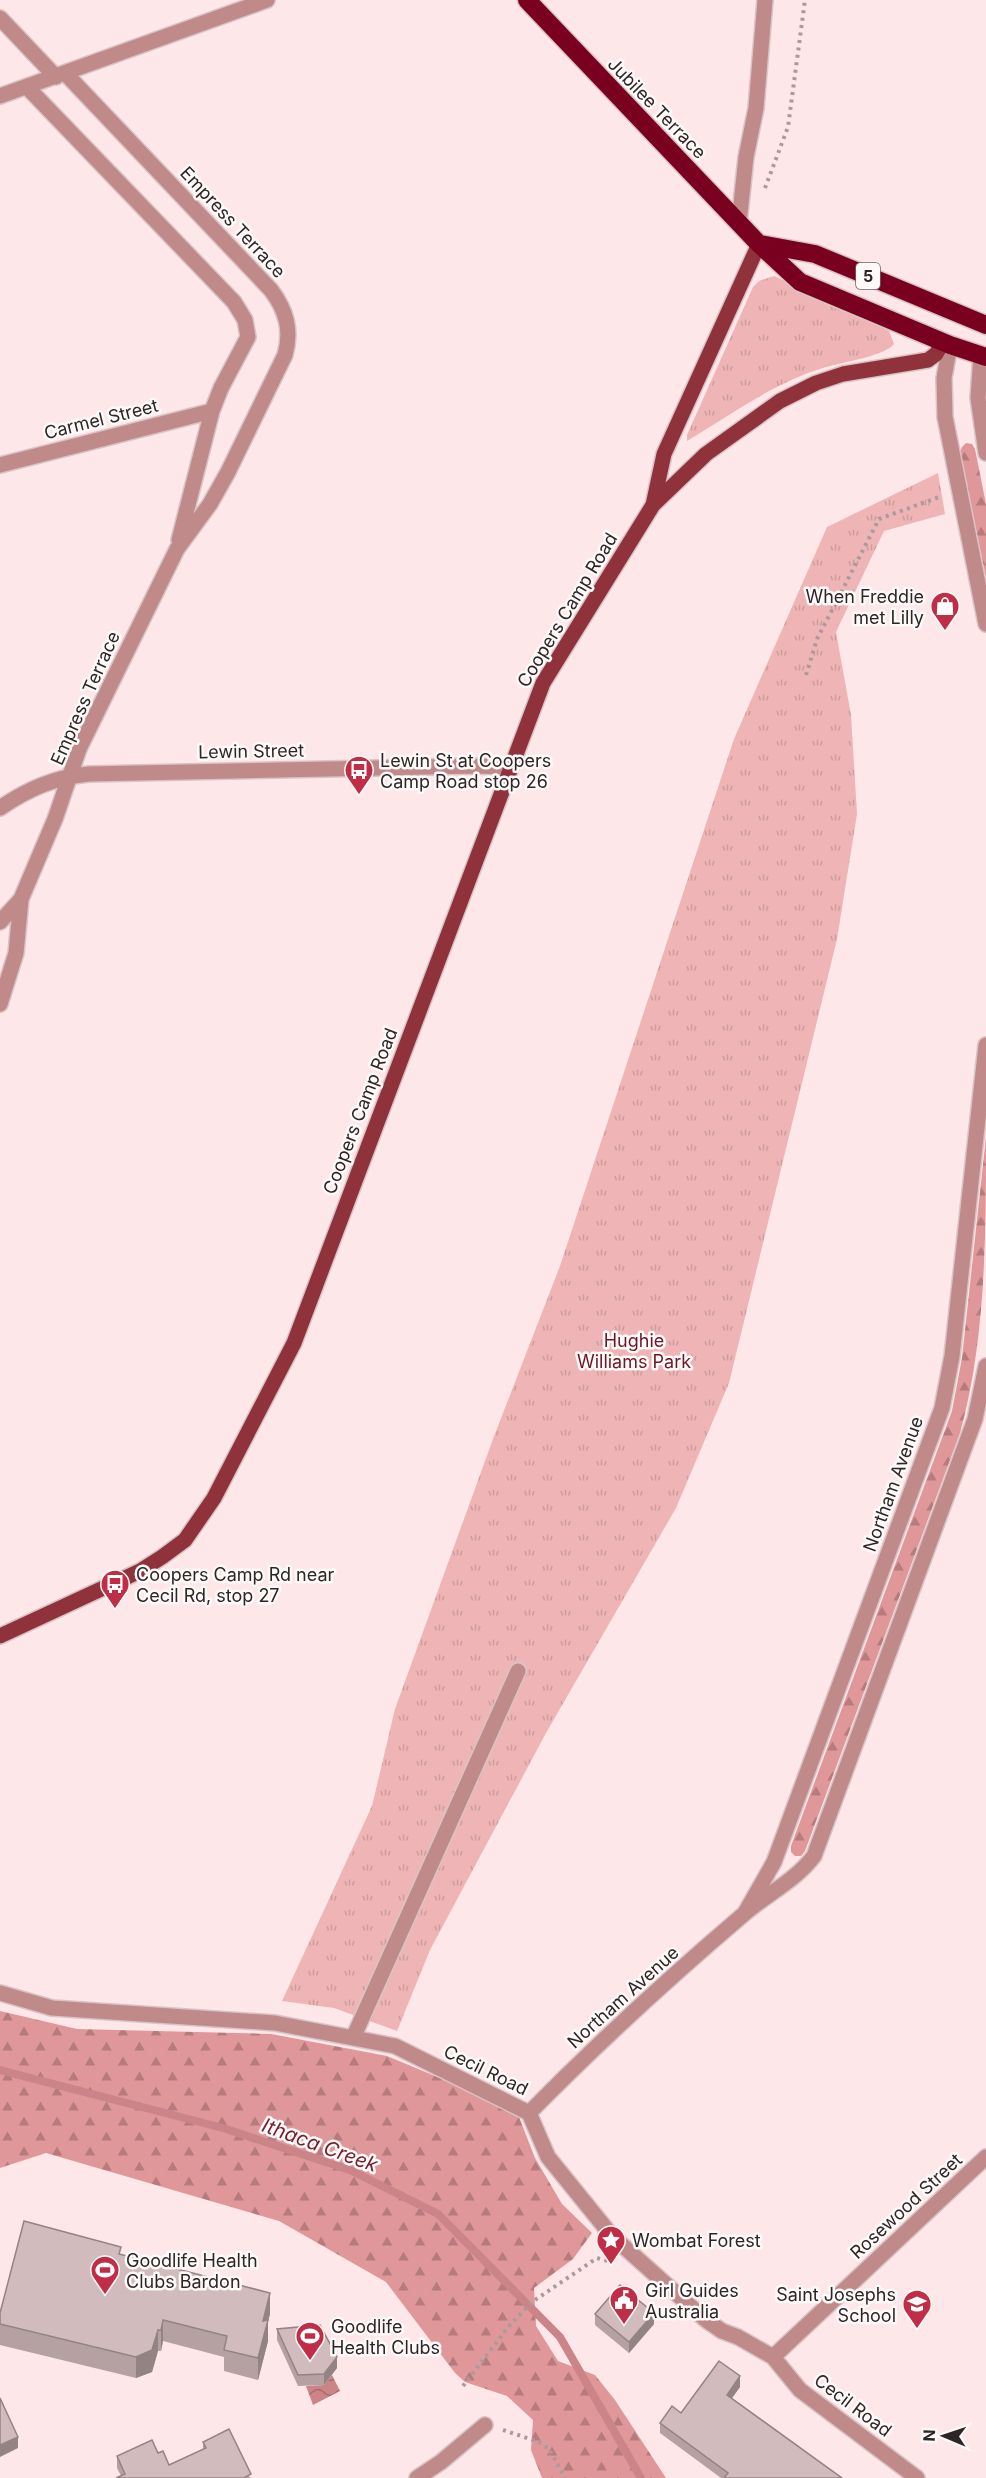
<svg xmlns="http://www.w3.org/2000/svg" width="986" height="2478" viewBox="0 0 986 2478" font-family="Inter,sans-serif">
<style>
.grass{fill:url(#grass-tufts)}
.forest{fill:url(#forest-firs)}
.water{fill:url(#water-waves)}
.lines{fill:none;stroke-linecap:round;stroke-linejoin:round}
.stream{stroke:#cb8487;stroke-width:8}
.minor-casing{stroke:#d9c4c5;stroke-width:18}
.major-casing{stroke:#d9c4c5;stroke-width:18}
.highway-casing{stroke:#d9c4c5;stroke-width:21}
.path{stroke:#ab9a9b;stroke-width:4;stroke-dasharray:3 4.5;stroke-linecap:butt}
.minor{stroke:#c08a8b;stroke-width:15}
.major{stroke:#8f323c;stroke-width:15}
.highway{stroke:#7a0020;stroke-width:18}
.wall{fill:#b5a1a2}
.shaded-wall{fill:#938384}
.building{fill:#d2bbbc;stroke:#938384;stroke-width:1.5}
.labels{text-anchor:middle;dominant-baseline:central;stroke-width:5;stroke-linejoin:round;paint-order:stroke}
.shield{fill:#fefafa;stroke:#6c6666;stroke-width:1.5}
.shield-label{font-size:16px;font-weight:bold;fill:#2e2626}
.street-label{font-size:18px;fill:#2e2626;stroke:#fefafa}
.poi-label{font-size:18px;fill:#2e2626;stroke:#fefafa;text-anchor:start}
.park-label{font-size:18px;fill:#6c1724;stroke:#fefafa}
.water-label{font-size:20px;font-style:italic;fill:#741f2a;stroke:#fefafa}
</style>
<defs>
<pattern id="grass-tufts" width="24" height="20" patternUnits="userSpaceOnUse" patternTransform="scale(1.5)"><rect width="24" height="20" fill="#efb5b6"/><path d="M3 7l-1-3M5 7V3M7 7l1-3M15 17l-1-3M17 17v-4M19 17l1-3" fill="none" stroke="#cd9c9c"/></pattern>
<pattern id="forest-firs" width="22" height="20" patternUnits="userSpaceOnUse" patternTransform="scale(1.5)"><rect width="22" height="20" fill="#e0979a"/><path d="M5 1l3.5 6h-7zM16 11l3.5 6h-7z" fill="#b67b7d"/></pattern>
<pattern id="water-waves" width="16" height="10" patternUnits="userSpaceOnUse" patternTransform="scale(1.5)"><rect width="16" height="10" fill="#cb8487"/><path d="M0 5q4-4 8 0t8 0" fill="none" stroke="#a56c6e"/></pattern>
</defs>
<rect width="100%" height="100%" fill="#fee7e8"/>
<!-- grass -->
<path class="grass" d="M774 276 882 327 889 331 894 344C887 355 841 363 826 367 775 382 732 414 687 441V435L753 287 759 281Z
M938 473 945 514 884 531 836 632 851 715 857 814 837 939 729 1383 676 1508 546 1733 430 1950 397 2031 334 2008 282 2001 372 1806 395 1709 493 1439 560 1266 734 739 827 527Z"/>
<!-- forest -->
<path class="forest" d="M966 443 972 444 975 449 986 504V578L960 452 962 447Z
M986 1137C986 1235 986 1339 960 1433L805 1851 801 1856H795L791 1852V1846L952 1411 962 1358Z
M0 2011 77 2029 271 2034 387 2056 447 2081 519 2117 535 2158 562 2204 592 2233 573 2259 534 2288 536 2326 558 2361 595 2375 615 2400 666 2478H542L531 2450 533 2420 507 2396 465 2382 455 2373 386 2282 279 2221 46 2153 0 2168Z"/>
<!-- water -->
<path class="water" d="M332 2375 340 2391 313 2405 306 2386 324 2385Z"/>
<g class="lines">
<!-- stream -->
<path class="stream" d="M0 2070 223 2128 350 2170 438 2214 560 2337 641 2478"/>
<!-- minor casing -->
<g class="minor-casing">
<path id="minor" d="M0 18 56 77
M27 87 234 302 245 320 248 337 221 388 212 411 179 540
M0 96 267 0
M739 223 746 157 756 108 765 0
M950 345 944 378 945 417 986 624
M981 355 978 398 986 453
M0 465 212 411
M0 808C28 789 55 777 89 774L475 766 510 767
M0 922 21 899
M0 1004 16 953 21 899 55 819 79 749 177 549 210 504 228 472 285 355C292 330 286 310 271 290L65 73
M745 1913 774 1862 942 1408 952 1356 986 1045
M0 1993 52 2008 275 2023 395 2046 529 2113 548 2157 612 2236 706 2320 722 2331 738 2337 773 2357 800 2390 917 2478
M353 2038 518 1671
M529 2113C597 2044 670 1977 744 1914 767 1894 795 1881 814 1856L975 1419 986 1366
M773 2357 986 2157
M417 2478 441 2462 485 2425"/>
</g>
<!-- major casing -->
<g class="major-casing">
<path id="major" d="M653 505 664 454 759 244
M0 1636 140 1571 162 1557 185 1540 214 1498 294 1343 543 683 653 505 706 454 780 401 816 383 843 374 928 360 936 354 943 342"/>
</g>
<!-- highway casing -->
<g class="highway-casing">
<path id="highway" d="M527 0 759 244 800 282 950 345 986 357
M760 244 815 254 986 325"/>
</g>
<!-- path -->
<path class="path" d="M765 188 788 127 805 0
M806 675 817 639 879 519 942 496
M463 2386 509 2326 532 2302 597 2258 608 2261
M503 2430 539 2442 549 2449 565 2478"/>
<!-- minor -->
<use href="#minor" class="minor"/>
<!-- major -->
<use href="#major" class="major"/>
<!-- highway -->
<use href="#highway" class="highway"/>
</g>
<!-- wall -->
<path class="wall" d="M121 2254 270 2314 268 2321V2341L258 2380 224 2371V2357L163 2341 161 2351H158L152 2372 136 2378 0 2345V2313Z
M595 2314 654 2324 629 2353 595 2325Z
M277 2329 337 2368 324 2385 298 2386 277 2340Z
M740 2387 732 2398 842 2478H721L660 2433V2423Z
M203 2442 251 2478 121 2476 117 2468V2456L158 2453 169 2465 203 2449Z"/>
<!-- shaded-wall -->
<path class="shaded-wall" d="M270 2293V2314L268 2321V2341L258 2380V2358L263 2321Z
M654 2313V2324L629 2353V2342Z
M163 2320V2341L161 2351V2330Z
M158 2330V2351L152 2372 136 2378V2357Z
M337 2357V2368L324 2385V2374Z
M740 2376V2387L727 2405V2395Z
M18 2437V2448L0 2457V2445Z"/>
<!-- building -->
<path class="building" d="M24 2221 121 2247 119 2254 270 2293 263 2321 268 2320 258 2358 224 2350 227 2336 163 2320 161 2330H158L152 2350 136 2357 0 2324V2313Z
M620 2285 654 2313 629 2342 595 2314Z
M320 2325 337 2357 324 2374 298 2375 277 2329Z
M719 2361 740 2376 727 2395 842 2478H724L728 2473 660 2423 672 2406 681 2413Z
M0 2398 18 2437 0 2445Z
M229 2429 251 2474 244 2478H116L125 2474 117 2456 152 2440 158 2453 163 2451 169 2465 206 2448 203 2442Z"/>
<!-- icons -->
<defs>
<g id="shop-pin" transform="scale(1.5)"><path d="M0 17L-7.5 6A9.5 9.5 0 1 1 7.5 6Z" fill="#bf2e46" stroke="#fefafa"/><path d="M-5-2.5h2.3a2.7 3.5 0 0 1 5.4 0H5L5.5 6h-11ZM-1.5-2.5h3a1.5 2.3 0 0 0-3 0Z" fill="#fff"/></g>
<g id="bus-pin" transform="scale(1.5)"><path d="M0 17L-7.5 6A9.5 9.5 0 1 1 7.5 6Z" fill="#bf2e46" stroke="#fefafa"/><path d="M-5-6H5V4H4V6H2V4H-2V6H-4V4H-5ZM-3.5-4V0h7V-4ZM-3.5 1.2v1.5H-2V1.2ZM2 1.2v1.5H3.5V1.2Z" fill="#fff"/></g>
<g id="sight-pin" transform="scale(1.5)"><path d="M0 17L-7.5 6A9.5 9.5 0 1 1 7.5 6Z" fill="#bf2e46" stroke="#fefafa"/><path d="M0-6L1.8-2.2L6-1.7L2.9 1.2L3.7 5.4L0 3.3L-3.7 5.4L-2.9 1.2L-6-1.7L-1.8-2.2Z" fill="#fff"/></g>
<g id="stadium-pin" transform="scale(1.5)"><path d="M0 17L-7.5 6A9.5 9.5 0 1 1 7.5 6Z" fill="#bf2e46" stroke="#fefafa"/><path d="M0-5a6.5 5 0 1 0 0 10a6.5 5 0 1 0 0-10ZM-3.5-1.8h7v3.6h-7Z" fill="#fff"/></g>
<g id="civic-pin" transform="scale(1.5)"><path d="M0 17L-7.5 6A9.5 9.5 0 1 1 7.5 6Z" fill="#bf2e46" stroke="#fefafa"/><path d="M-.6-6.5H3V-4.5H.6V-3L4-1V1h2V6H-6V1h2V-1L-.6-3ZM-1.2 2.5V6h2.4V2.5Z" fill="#fff"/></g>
<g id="school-pin" transform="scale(1.5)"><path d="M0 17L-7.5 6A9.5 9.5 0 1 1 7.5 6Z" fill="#bf2e46" stroke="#fefafa"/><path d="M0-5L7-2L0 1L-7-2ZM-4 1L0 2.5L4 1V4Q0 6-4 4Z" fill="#fff"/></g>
</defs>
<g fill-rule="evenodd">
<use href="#shop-pin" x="945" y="606"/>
<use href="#bus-pin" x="359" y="770"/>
<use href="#bus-pin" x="115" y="1584"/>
<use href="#sight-pin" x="611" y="2240"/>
<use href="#stadium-pin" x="105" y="2270"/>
<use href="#civic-pin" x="624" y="2300"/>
<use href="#school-pin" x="917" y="2304"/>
<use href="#stadium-pin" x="310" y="2336"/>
</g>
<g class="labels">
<!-- shield labels -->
<rect class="shield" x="856" y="263" width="24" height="26" rx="4.5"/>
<g class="shield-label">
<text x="868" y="276">5</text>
</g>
<!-- street labels -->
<g class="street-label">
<text transform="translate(657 108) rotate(46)">Jubilee Terrace</text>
<text transform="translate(233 222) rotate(47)">Empress Terrace</text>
<text transform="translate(101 419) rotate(-14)">Carmel Street</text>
<text transform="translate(567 610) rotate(-59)">Coopers Camp Road</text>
<text transform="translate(85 698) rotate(-66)">Empress Terrace</text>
<text transform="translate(251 751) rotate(-1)">Lewin Street</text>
<text transform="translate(360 1111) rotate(-69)">Coopers Camp Road</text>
<text transform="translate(893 1484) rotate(-70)">Northam Avenue</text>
<text transform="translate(623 1997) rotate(-42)">Northam Avenue</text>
<text transform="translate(486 2070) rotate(26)">Cecil Road</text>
<text transform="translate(906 2206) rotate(-43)">Rosewood Street</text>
<text transform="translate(853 2405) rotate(37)">Cecil Road</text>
</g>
<!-- poi labels -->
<g class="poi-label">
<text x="924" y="596" text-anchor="end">When Freddie<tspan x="924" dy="21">met Lilly</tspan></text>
<text x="380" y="760">Lewin St at Coopers<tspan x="380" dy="21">Camp Road stop 26</tspan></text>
<text x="136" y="1574">Coopers Camp Rd near<tspan x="136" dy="21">Cecil Rd, stop 27</tspan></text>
<text x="632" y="2240">Wombat Forest</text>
<text x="126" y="2260">Goodlife Health<tspan x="126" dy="21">Clubs Bardon</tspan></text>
<text x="645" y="2290">Girl Guides<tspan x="645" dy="21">Australia</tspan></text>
<text x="896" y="2294" text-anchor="end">Saint Josephs<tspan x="896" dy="21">School</tspan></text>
<text x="331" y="2326">Goodlife<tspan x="331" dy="21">Health Clubs</tspan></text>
</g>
<!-- park labels -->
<g class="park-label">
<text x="634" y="1340">Hughie<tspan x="634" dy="21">Williams Park</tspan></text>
</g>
<!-- water labels -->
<g class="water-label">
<text transform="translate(320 2145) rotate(20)">Ithaca Creek</text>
</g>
</g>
<!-- north arrow -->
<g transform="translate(944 2436) rotate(272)" stroke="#fefafa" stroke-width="4.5" paint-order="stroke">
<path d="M0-4.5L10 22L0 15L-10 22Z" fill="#2e2626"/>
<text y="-9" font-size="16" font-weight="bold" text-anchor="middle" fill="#2e2626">N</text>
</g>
</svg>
